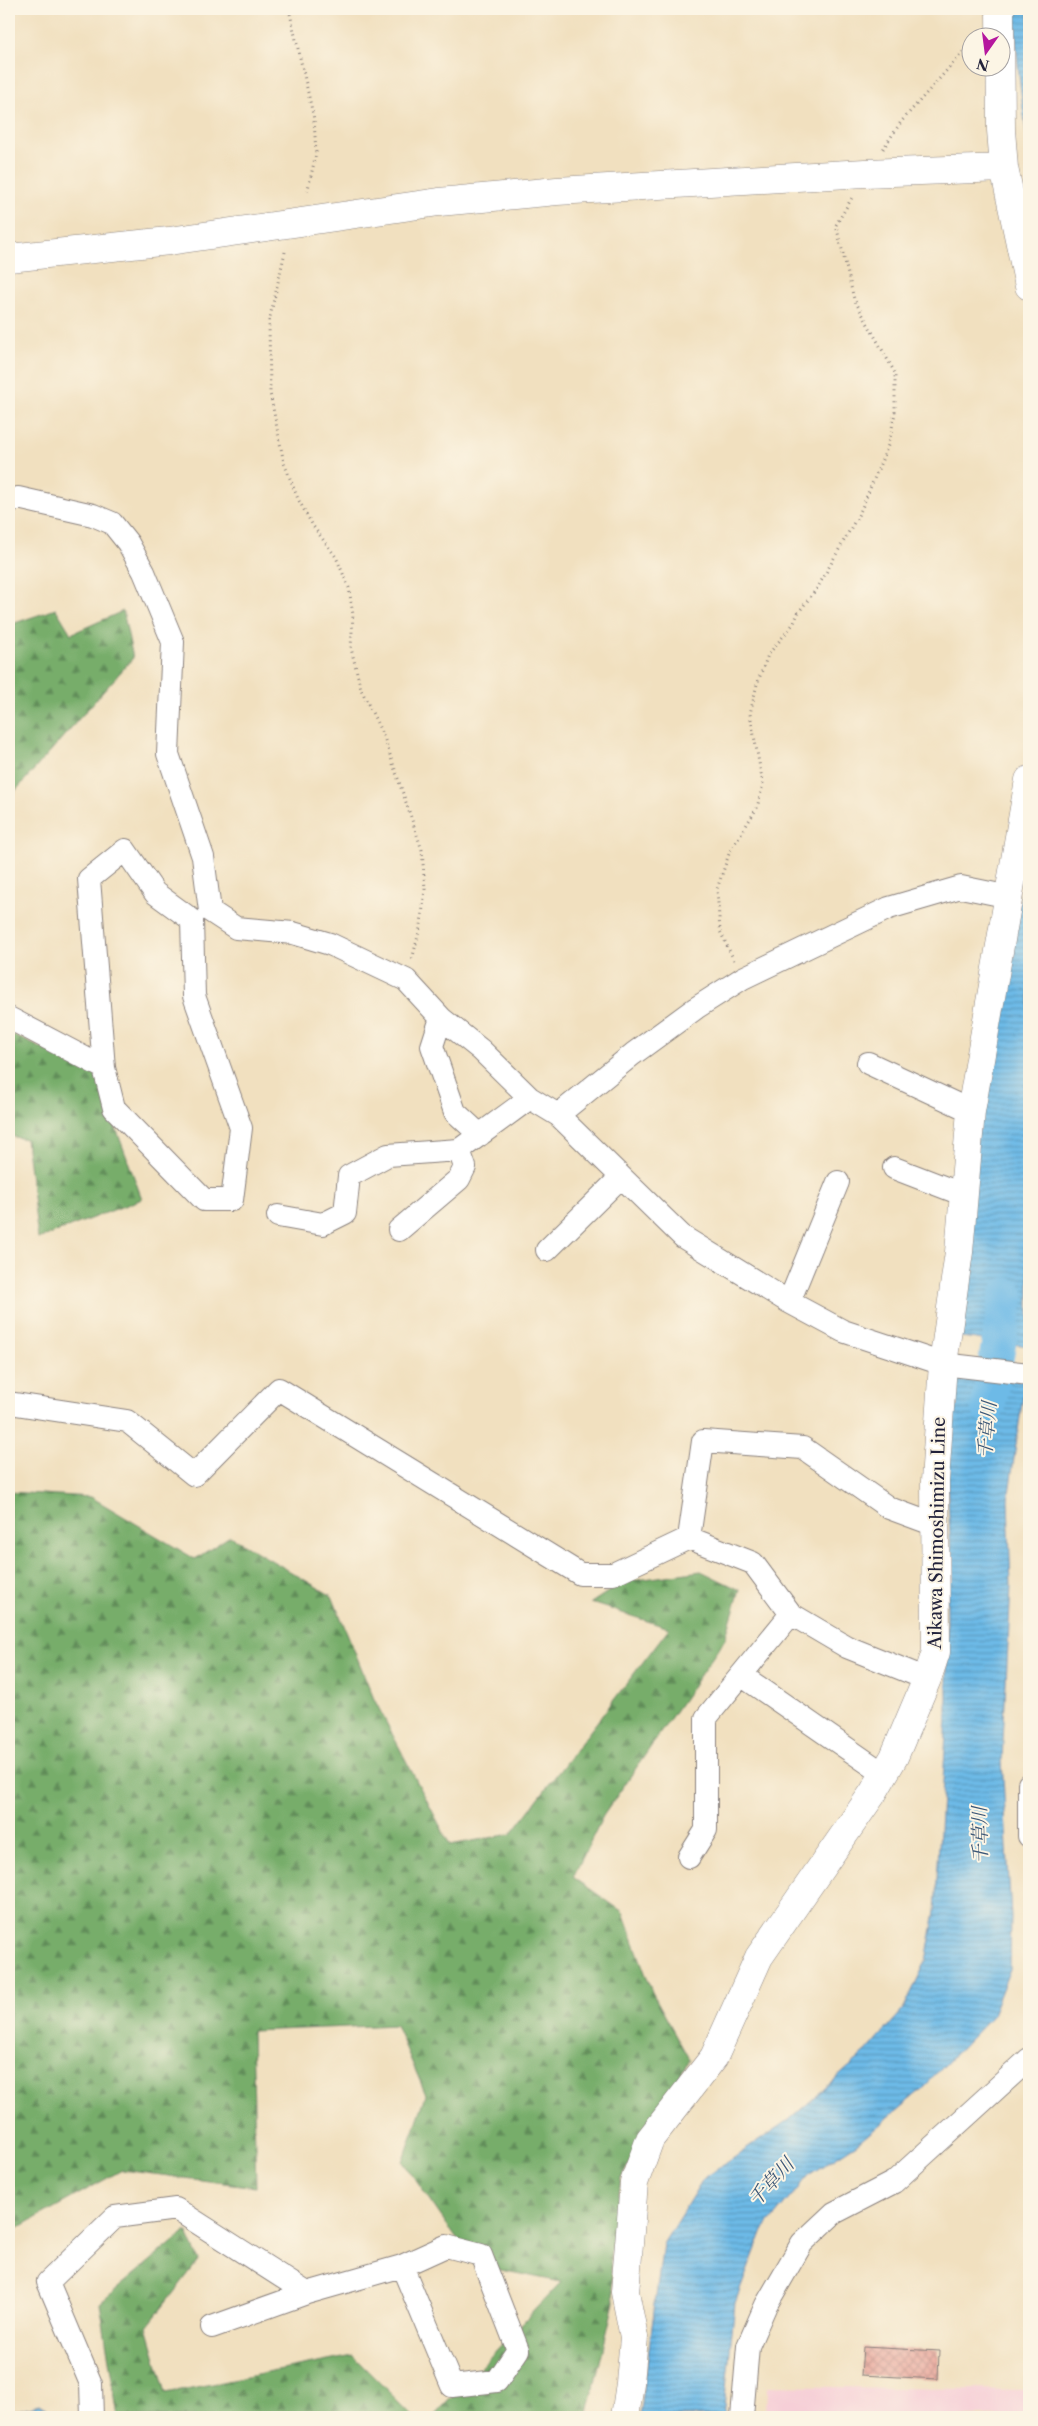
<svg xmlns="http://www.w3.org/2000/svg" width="1038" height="2426" viewBox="0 0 1038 2426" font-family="'Libre Caslon Text','Noto Serif JP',serif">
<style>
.built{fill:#f6cfd7}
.forest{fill:url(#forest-firs);stroke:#4c6853}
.water{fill:url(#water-rules);stroke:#486e91}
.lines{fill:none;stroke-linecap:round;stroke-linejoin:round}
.river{stroke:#6dbae7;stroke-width:35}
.building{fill:url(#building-cross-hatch)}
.street-casing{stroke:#8a817d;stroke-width:24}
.secondary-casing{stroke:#8a817d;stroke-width:29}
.path{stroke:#8a817d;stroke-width:3;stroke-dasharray:1 4;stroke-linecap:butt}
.street{stroke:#fff;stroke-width:22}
.secondary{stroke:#fff;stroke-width:28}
.labels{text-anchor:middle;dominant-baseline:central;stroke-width:4;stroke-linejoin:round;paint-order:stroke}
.street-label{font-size:18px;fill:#22223b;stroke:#fcf5e5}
.water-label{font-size:19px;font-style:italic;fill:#3c5777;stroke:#fcf5e5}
</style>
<defs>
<pattern id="forest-firs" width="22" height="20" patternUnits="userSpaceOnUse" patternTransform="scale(1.25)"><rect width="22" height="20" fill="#77ad6b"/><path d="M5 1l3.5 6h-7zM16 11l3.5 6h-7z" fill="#618c59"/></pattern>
<pattern id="water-rules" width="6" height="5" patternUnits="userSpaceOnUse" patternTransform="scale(1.25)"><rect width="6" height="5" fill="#6dbae7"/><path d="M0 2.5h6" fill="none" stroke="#5997bc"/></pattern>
<pattern id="building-cross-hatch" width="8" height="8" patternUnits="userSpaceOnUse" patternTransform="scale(1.25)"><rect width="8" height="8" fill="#e79e93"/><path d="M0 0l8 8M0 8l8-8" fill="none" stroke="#bb8079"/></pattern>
</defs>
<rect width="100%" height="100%" fill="#fcf5e5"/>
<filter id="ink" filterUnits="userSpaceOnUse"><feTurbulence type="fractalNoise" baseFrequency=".02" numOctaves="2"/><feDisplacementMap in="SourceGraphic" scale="10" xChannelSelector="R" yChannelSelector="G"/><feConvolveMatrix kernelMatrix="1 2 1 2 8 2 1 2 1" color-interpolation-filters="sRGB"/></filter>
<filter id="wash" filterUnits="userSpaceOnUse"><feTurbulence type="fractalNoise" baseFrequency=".0096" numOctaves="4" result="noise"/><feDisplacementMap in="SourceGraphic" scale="20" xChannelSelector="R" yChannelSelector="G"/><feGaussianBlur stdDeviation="1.12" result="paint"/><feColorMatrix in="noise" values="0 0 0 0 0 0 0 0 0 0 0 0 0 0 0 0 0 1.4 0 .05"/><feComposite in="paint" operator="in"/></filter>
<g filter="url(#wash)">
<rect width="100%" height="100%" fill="#f1e0bf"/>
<!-- built -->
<path class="built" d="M767 2386 1029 2390V2417H766Z"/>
<!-- forest -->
<path class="forest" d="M56 609 71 634 123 611 133 658 9 798V625Z
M9 1033 96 1074 142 1199 38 1239 26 1139 9 1136Z
M9 1492 91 1497 195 1559 230 1536 332 1596 374 1699 450 1845 511 1834 669 1628 591 1603 623 1582 701 1571 740 1590 725 1639 603 1816 573 1877 623 1912 652 1992 689 2059 621 2179 610 2257 614 2302 587 2417H433L561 2282 475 2265 403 2162 426 2095 396 2025 252 2031 256 2187 122 2170 9 2233Z
M186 2231 199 2260 147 2327 166 2393 353 2356 414 2417H118L100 2303Z"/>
<!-- water -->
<path class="water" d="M1013 9H1029V156L1019 76Z
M1029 851V1346L954 1336 977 1134Z
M964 1373 1025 1382 1008 1500 1011 1586 1002 1760 1011 1916 1010 1969 991 2017 921 2090 858 2143 810 2174 763 2230 735 2303 723 2417H640L663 2244 703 2179 789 2120 867 2051 903 2010 926 1961 935 1911 947 1717V1600L951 1553 945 1443 951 1384Z
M39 2404 52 2412 50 2417H9V2413Z"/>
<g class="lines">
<!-- river -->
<path class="river" d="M988 1406 1007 1295"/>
</g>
<g id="blocks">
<!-- building -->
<path class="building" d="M863 2347 939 2351 938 2379 861 2375Z"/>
</g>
</g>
<g filter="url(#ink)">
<use href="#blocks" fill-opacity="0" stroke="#8a817d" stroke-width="1"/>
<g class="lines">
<!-- street casing -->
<g class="street-casing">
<path id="street" d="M9 502 18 498 93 515 112 523 128 543 144 572 173 642 168 754 203 857 210 911 236 928 293 933 330 944 406 980 441 1018 481 1050 530 1098 558 1115 683 1237 789 1302 843 1331 943 1364 1029 1374
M125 850 155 893 192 920 194 996 241 1128 232 1200H204L114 1108 104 1068 89 879Z
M9 1018 104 1068
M441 1018 432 1046 455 1112 480 1135
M868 1063 971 1111
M558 1115 633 1054 696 1008 743 978 889 908 961 887 1010 897
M894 1168 964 1195
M278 1216 323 1224 345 1213 349 1176 388 1155 459 1150 530 1098
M399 1230 459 1179 465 1167 459 1150
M547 1250 621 1177
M789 1302 838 1182
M9 1403 127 1421 194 1475 279 1389 580 1574H613L689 1538 753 1563 791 1614 847 1647 927 1679
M689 1538 703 1441 803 1448 889 1508 935 1525
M741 1675 884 1774
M1029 1784V1836
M689 1857 706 1830V1718L791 1614
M212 2327 307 2293
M92 2417 91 2384 48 2282 115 2217 176 2209 307 2293 402 2266 446 2246 481 2255 518 2350 497 2381 452 2386 402 2266
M742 2417 748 2346 766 2305 802 2243 834 2213 894 2182 1029 2059"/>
</g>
<!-- secondary casing -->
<g class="secondary-casing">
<path id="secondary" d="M1000 9 1001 130 1004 168 1029 286
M9 258 169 241 439 202 557 191 865 173 1004 168
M625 2417 630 2383 634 2337 625 2292 634 2183 650 2139 714 2057 759 1957 873 1793 894 1757 927 1679 936 1652 935 1481 943 1364 959 1252 971 1111 1029 780"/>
</g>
<!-- path -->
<path class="path" d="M289 9 314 119 316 154 307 193
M883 149 901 122 970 44
M285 252 269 321 270 393 284 463 298 499 313 526 336 557 349 588 353 615 351 648 361 689 385 740 422 850 425 889 421 924 412 960
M734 960 720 931 717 889 730 851 757 808 763 784 750 714 757 684 768 655 794 623 798 613 818 587 861 510 889 443 895 413V373L854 299 836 225 853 196"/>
<!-- street -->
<use href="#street" class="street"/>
<!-- secondary -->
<use href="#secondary" class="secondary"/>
</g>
</g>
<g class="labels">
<!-- street labels -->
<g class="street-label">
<text transform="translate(937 1533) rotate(-89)">Aikawa Shimoshimizu Line</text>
</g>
<!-- water labels -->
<g class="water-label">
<text transform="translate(987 1430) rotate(-85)">千草川</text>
<text transform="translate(980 1835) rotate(-91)">千草川</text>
<text transform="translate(771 2182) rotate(-48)">千草川</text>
</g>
</g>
<!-- margin -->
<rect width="1038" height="2426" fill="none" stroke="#fcf5e5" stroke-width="30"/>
<!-- north arrow -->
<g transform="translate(986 52) rotate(194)"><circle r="24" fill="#fcf5e5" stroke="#a5a1a1"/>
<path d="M0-4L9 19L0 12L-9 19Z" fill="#b5179e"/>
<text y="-8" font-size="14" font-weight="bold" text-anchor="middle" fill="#22223b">N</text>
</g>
</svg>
